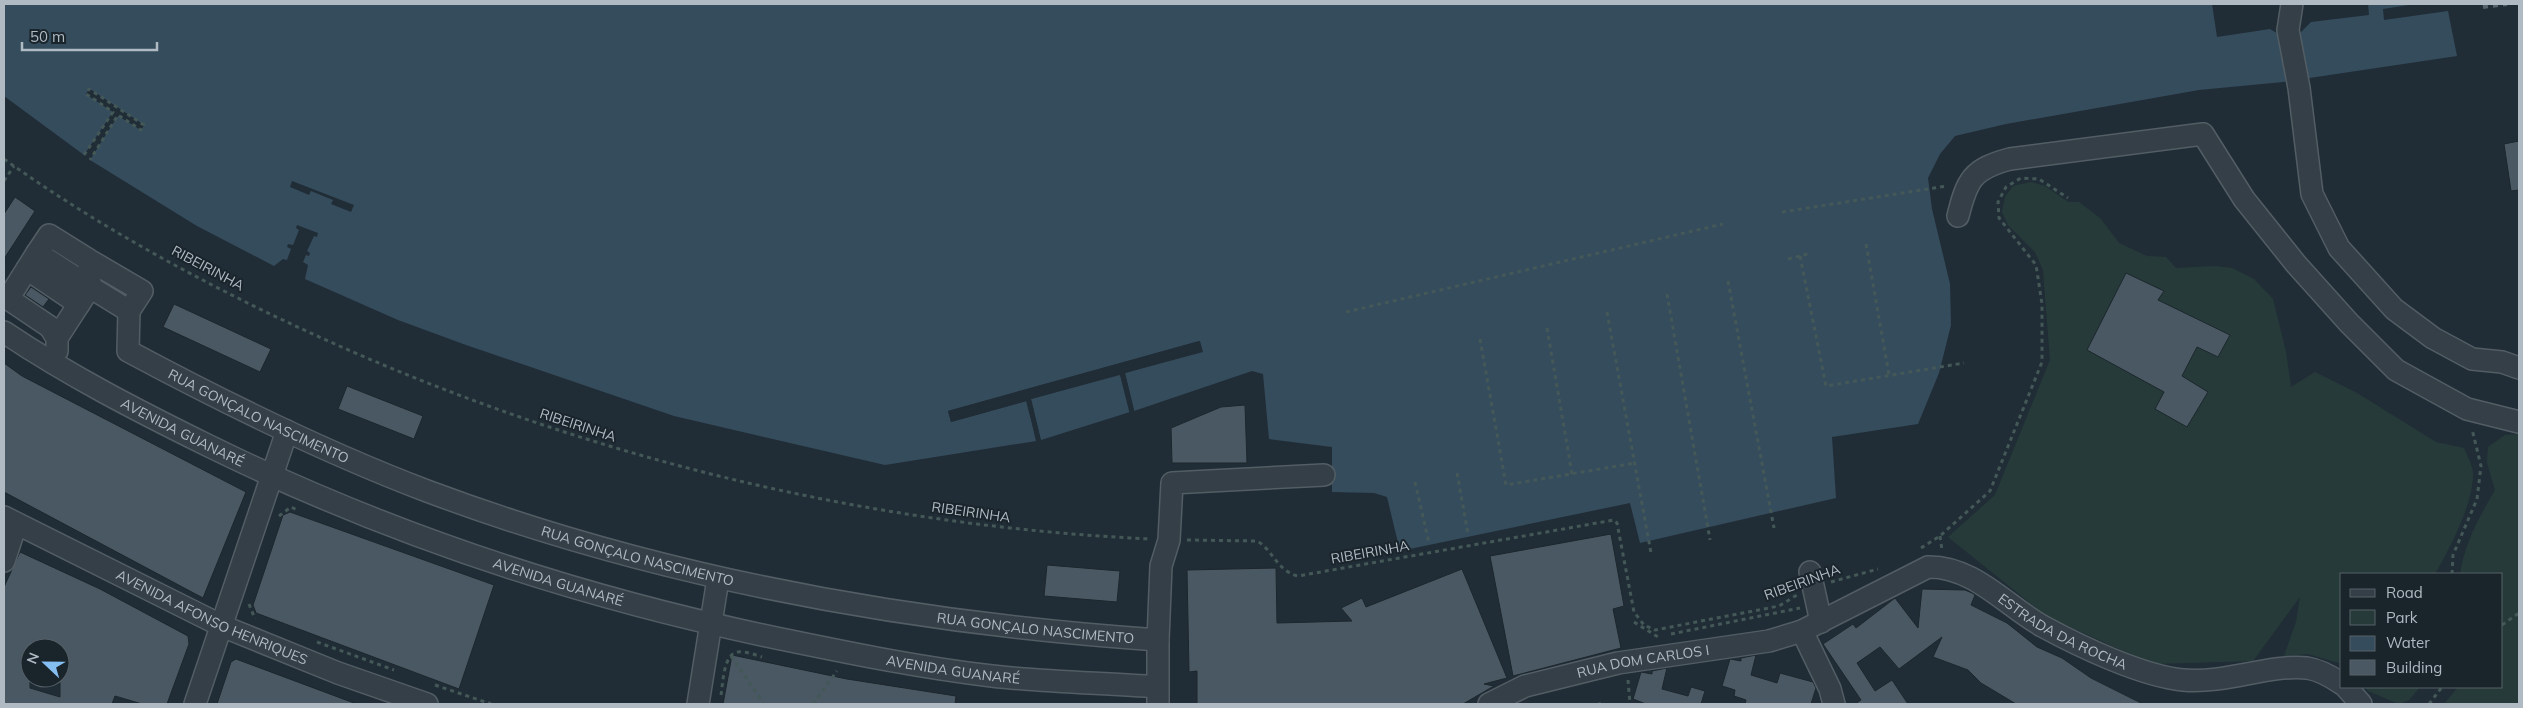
<svg xmlns="http://www.w3.org/2000/svg" width="2523" height="708" viewBox="0 0 2523 708" font-family="Mulish,sans-serif">
<style>
.green{fill:#263b39}
.water{fill:#354c5d}
.pier{fill:#212d36}
.building{fill:#495862;stroke:#1c262d;fill-rule:evenodd}
.lines{fill:none;stroke-linecap:round;stroke-linejoin:round}
.minor-casing{stroke:#525d64;stroke-width:24}
.path{stroke:#445857;stroke-width:3;stroke-dasharray:4 4;stroke-linecap:butt}
.minor{stroke:#343f47;stroke-width:21}
.rail{stroke:#56636e;stroke-width:4;stroke-dasharray:5 5;stroke-linecap:butt}
.labels{text-anchor:middle;dominant-baseline:central;stroke-width:4;stroke-linejoin:round;paint-order:stroke}
.street-label{font-size:14px;fill:#afbac3;stroke:#1a242b}
</style>
<rect width="100%" height="100%" fill="#212d36"/>
<!-- green -->
<path class="green" d="M2031 182 2045 186 2068 202H2079L2101 219 2119 243 2147 256 2166 257 2176 268 2215 266 2232 268 2254 279 2273 299 2286 352 2291 387 2315 372 2357 393 2436 442 2464 448C2467 456 2473 466 2473 474 2473 504 2450 548 2435 574H2342V664L2308 654 2284 656 2296 622 2300 597 2253 661 2152 664 2046 616 1948 537 1995 495 2050 360 2043 270 2035 252 2008 225 2002 212 2005 197 2013 186Z
M2519 434V704H2444L2458 687H2502V574H2460C2465 542 2479 518 2495 490L2487 463 2488 447 2505 435Z
M2365 687H2420L2409 700 2399 704 2368 691Z"/>
<!-- water -->
<path class="water" d="M4 4H2415L2383 9 2384 20 2448 11 2457 56 2283 82 2199 90 2006 124 1955 136 1940 154 1928 178 1932 209 1950 284 1951 325 1939 373 1918 424 1832 437 1836 498 1640 543 1630 503 1400 551 1387 497 1374 493 1332 492V447L1269 439 1263 374 1252 371 1134 411 1125 373 1202 351 1199 341 948 411 951 422 1027 401 1036 441 885 465 674 416 466 345 398 320 305 279 308 265 303 262 306 255 309 256 310 253 307 251 314 236 317 237 318 233 297 225 296 228 299 230 293 245 288 244 287 247 291 249 287 260 283 259 274 266 197 226 90 160 118 115 141 130 144 125 90 89 86 94 113 112 84 155 4 96Z
M1120 374 1130 412 1041 440 1031 399Z"/>
<!-- pier -->
<path class="pier" d="M2212 4H2368L2369 15 2311 22 2299 34 2306 81 2286 84 2280 35 2270 29 2217 37Z
M89 89 144 125 141 130 118 116 88 161 117 113 141 125 90 92 115 112 86 157 83 158 113 112 86 94Z
M292 181 354 205 351 212 331 204 333 200 323 196 311 191 309 195 290 187Z
M1200 341 1203 352 1125 373 1135 414 1130 415 1120 375 1031 399 1041 442 1029 399 1199 350 1198 344 951 413 953 419 1027 399 1037 443 1026 401 951 422 948 411Z"/>
<!-- building -->
<path class="building" d="M2519 141V190L2511 191 2504 144Z
M15 197 35 211 4 259V214Z
M2126 273 2164 291 2158 300 2230 335 2218 357 2197 347 2182 376 2208 392 2187 427 2155 409 2164 392 2087 350Z
M31 287 49 299 43 307 25 295Z
M174 304 271 349 260 372 163 327Z
M4 363 22 376 246 492 203 598 4 492Z
M347 386 423 416 414 439 338 409Z
M1245 405 1247 463H1172L1171 428 1221 407Z
M290 512 494 585 459 689 256 613 253 605 283 515Z
M1611 534 1624 606 1613 609 1621 648 1513 676 1490 556Z
M20 552 100 589 188 636 189 644 167 704H142L115 696 112 704H4V587ZM30 648H60V697L30 688Z
M1047 565 1120 571 1117 602 1044 596Z
M1276 568 1277 623 1352 621 1341 608 1362 598 1366 607 1462 569 1507 678 1484 684 1494 686 1463 704H1197V671L1189 672 1187 570Z
M1922 589 1965 590 1972 593 1975 595 1971 605 2007 623 2037 647 2062 658 2091 678 2143 704H2016L1981 683 1968 670 1933 657 1942 637 1899 669 1880 647 1857 663 1875 691 1892 680 1908 704H1855L1861 700 1823 644 1853 624 1856 628 1895 598 1918 628Z
M732 655 847 679 956 696 955 704H723Z
M1756 655 1751 675 1777 683 1780 673 1813 682 1816 688 1811 704H1745L1746 700 1734 696 1735 690 1722 686 1730 659 1741 661V658Z
M236 659 354 703V704H217L231 662Z
M1667 668 1662 689 1688 696 1691 687 1705 691 1701 704H1646L1633 699 1641 672 1652 674V671Z"/>
<g class="lines">
<!-- minor casing -->
<g class="minor-casing">
<g id="minor">
<path d="M2292 4 2288 30 2299 88 2312 194 2339 248 2394 309 2433 338 2472 359 2502 362 2519 368"/>
<path d="M1958 216C1967 180 1972 169 2010 159L2203 134 2244 199 2296 264 2349 323 2396 370 2467 409 2519 422"/>
<path d="M37 253 49 235 89 260 90 287 129 311 142 291 89 260"/>
<path d="M27 269 79 304"/>
<path d="M4 296 50 327 57 338V351"/>
<path d="M8 299 37 253 90 287 57 338"/>
<path id="s1" d="M129 311 128 351C225 403 324 452 427 491 662 579 909 623 1158 640"/>
<path id="s2" d="M4 332C68 375 138 411 207 445 392 536 585 599 786 640 854 654 923 668 992 676 1046 682 1102 683 1157 687"/>
<path id="s3" d="M4 517 222 626 338 673 427 704"/>
<path d="M4 561 16 524"/>
<path d="M1810 572 1821 622"/>
<path d="M1802 631 1830 689 1834 704"/>
<path d="M2346 687 2361 704"/>
<path d="M195 704 287 431"/>
<path d="M698 704 718 579"/>
<path d="M1158 704V640L1161 566 1169 540 1172 483 1324 475"/>
<path id="s4" d="M1489 704 1525 686 1618 663 1769 641 1802 631 1928 567C1974 566 2007 607 2044 627 2081 647 2142 676 2183 680 2226 684 2269 664 2307 668 2320 670 2332 677 2342 684"/>
</g>
</g>
<!-- path -->
<path class="path" d="M84 155 113 112 86 94 89 89 144 125 141 130 118 115 90 160
M4 159C112 236 232 299 353 352 606 462 875 526 1150 539
M4 181 14 166
M1782 212 1947 186
M1866 244 1889 375
M1800 256 1826 386 1964 363
M1788 259 1811 253
M1728 281 1774 528
M1667 294 1710 540
M1346 312 1723 224
M1607 312 1651 553
M1547 328 1572 474
M1480 339 1506 485 1635 463
M1457 473 1468 534
M1415 482 1429 543
M279 516 291 507 297 510
M1940 536 1942 550
M1187 540 1257 541C1274 551 1277 571 1298 576L1614 520 1617 523 1634 612 1644 625 1655 630 1779 606 1797 595
M1921 548 1940 536 1990 491 2042 362V304L2036 265 1999 218 1998 202 2006 187 2021 178 2039 179 2068 198
M2452 574 2453 555 2477 499 2481 466 2472 429
M1831 582 1878 569
M249 604 255 619
M1634 622 1658 637
M2502 625 2519 613
M1671 634 1800 608
M317 642 394 670
M731 656 764 704
M1628 680 1630 704
M435 685 491 704
M721 695C723 684 723 654 738 652 745 651 756 655 762 657
M813 704 837 671
M1598 704H1601
M2429 704 2442 687"/>
<!-- minor -->
<use href="#minor" class="minor"/>
<!-- rail -->
<path class="rail" d="M2483 7 2507 4"/>
</g>
<g class="labels">
<!-- street labels -->
<g class="street-label">
<text transform="translate(208 268) rotate(28)">RIBEIRINHA</text>
<text stroke="none"><textPath href="#s1" startOffset="186">RUA GONÇALO NASCIMENTO</textPath></text>
<text transform="translate(578 425) rotate(18)">RIBEIRINHA</text>
<text stroke="none"><textPath href="#s2" startOffset="205">AVENIDA GUANARÉ</textPath></text>
<text transform="translate(971 512) rotate(8)">RIBEIRINHA</text>
<text transform="translate(1370 552) rotate(-10)">RIBEIRINHA</text>
<text stroke="none"><textPath href="#s1" startOffset="591">RUA GONÇALO NASCIMENTO</textPath></text>
<text stroke="none"><textPath href="#s2" startOffset="610">AVENIDA GUANARÉ</textPath></text>
<text transform="translate(1802 582) rotate(-20)">RIBEIRINHA</text>
<text stroke="none"><textPath href="#s3" startOffset="231">AVENIDA AFONSO HENRIQUES</textPath></text>
<text stroke="none"><textPath href="#s1" startOffset="996">RUA GONÇALO NASCIMENTO</textPath></text>
<text stroke="none"><textPath href="#s4" startOffset="616">ESTRADA DA ROCHA</textPath></text>
<text stroke="none"><textPath href="#s4" startOffset="161">RUA DOM CARLOS I</textPath></text>
<text stroke="none"><textPath href="#s2" startOffset="1015">AVENIDA GUANARÉ</textPath></text>
</g>
</g>
<!-- border -->
<rect width="2523" height="708" fill="none" stroke="#afbac3" stroke-width="10"/>
<!-- legend -->
<rect x="2340" y="573" width="162" height="115" fill="#1a242b" stroke="#566068"/>
<rect x="2350" y="589" width="25" height="8" fill="#343f47" stroke="#566068"/>
<text x="2386" y="598" font-size="15" fill="#afbac3">Road</text>
<rect x="2350" y="610" width="25" height="15" fill="#263b39" stroke="#566068"/>
<text x="2386" y="623" font-size="15" fill="#afbac3">Park</text>
<rect x="2350" y="636" width="25" height="15" fill="#354c5d" stroke="#566068"/>
<text x="2386" y="648" font-size="15" fill="#afbac3">Water</text>
<rect x="2350" y="660" width="25" height="15" fill="#495862" stroke="#566068"/>
<text x="2386" y="673" font-size="15" fill="#afbac3">Building</text>
<!-- north arrow -->
<g transform="translate(45 663) rotate(292)"><circle r="24" fill="#1a242b" stroke="#566068"/>
<path d="M0-4L9 19L0 12L-9 19Z" fill="#85bff2"/>
<text y="-8" font-size="14" font-weight="bold" text-anchor="middle" fill="#afbac3">N</text>
</g>
<!-- scale -->
<path d="M22 42v8h135v-8" fill="none" stroke="#afbac3" stroke-width="2.5"/>
<text x="30" y="42" font-size="15" fill="#afbac3" stroke="#1a242b" stroke-width="4" paint-order="stroke">50 m</text>
</svg>
